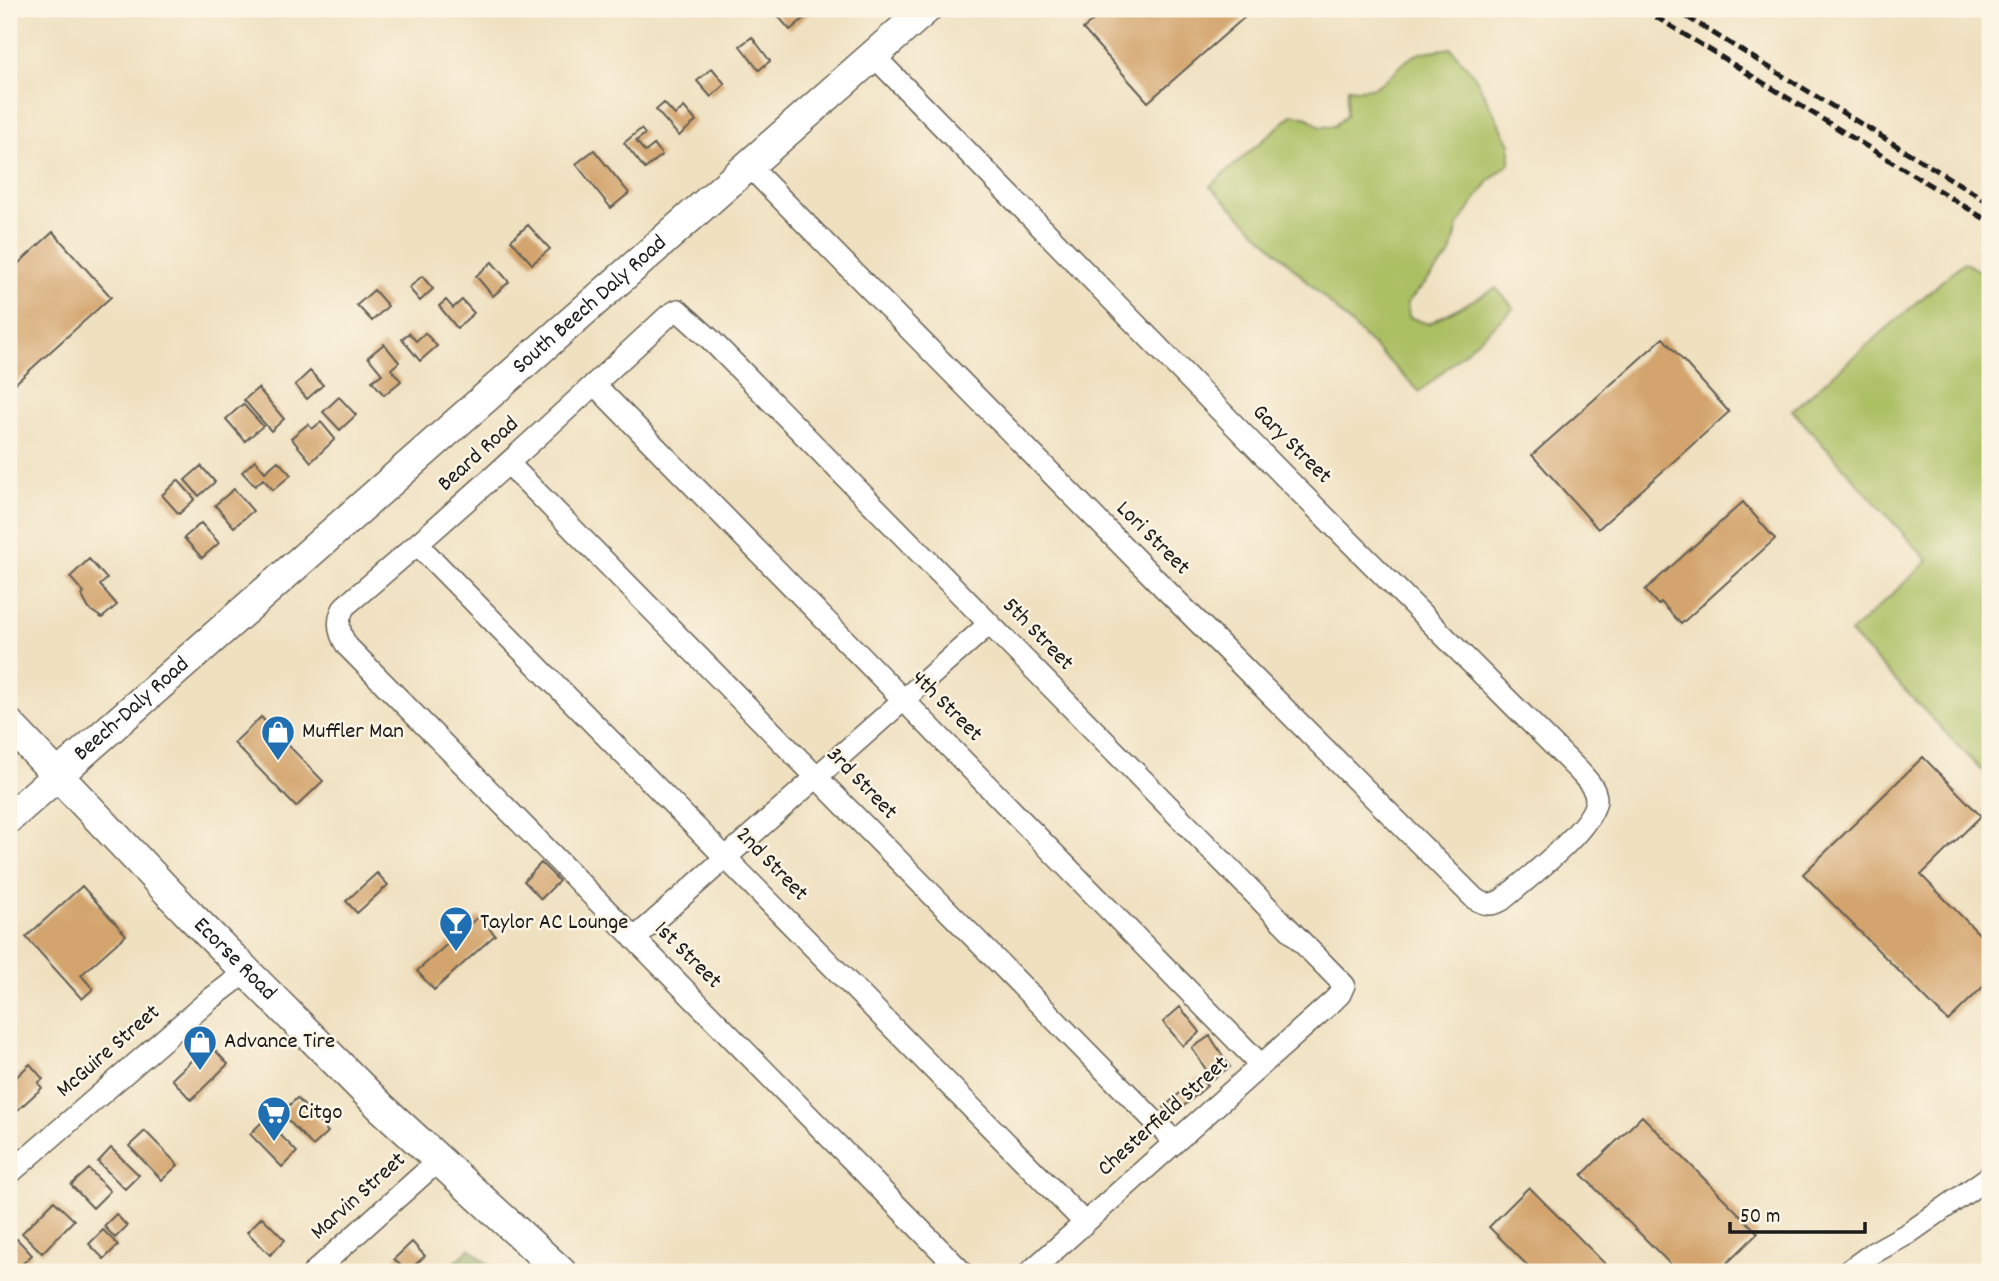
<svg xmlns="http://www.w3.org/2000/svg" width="1999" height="1281" viewBox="0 0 1999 1281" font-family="Dekko,sans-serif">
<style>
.green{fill:#abbf63;stroke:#646e40;stroke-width:2}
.forest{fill:#88a659;stroke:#52613a;stroke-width:2}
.building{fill:#d3a46d}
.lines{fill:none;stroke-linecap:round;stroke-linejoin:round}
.street-casing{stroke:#666155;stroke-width:24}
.secondary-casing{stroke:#666155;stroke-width:33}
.street{stroke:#fff;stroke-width:21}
.secondary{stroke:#fff;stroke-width:30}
.rail{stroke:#1c1c1c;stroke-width:5;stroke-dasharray:10 5;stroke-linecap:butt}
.labels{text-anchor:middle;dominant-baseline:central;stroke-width:5;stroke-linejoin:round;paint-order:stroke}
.street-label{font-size:23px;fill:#1c1c1c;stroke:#fcf5e5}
.poi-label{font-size:23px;fill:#1c1c1c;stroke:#fcf5e5;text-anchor:start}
</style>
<rect width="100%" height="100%" fill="#fcf5e5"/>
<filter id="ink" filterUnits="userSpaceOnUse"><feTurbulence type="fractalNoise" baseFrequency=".0143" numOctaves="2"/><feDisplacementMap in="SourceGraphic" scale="14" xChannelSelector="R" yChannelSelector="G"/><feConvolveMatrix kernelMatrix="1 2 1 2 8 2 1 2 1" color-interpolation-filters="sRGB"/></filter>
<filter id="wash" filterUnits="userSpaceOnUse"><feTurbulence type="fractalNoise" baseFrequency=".00686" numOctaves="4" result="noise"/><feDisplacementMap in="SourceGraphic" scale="28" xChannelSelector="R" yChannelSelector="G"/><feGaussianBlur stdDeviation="1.57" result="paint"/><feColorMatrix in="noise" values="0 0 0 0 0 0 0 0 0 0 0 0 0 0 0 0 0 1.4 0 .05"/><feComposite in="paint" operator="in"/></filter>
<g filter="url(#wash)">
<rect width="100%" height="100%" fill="#efe0c0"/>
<!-- green -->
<path class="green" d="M1451 48 1474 75 1510 144V163L1490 180 1474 202 1458 226 1451 254 1407 303 1409 317 1428 324 1496 288 1514 308 1420 392 1210 186 1293 114 1308 118 1321 127 1334 126 1346 116 1348 88C1385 94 1388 72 1413 56 1423 50 1440 50 1451 48Z
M1964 262 1990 278V779L1850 633 1928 561 1792 410Z"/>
<!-- forest -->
<path class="forest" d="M470 1248 496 1272H445Z"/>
<g id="blocks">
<!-- building -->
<path class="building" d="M772 9H805L809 14 790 30Z
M1106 9H1254L1148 102 1083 29Z
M752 37 770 61 759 70 740 46Z
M712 68 725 84 711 97 697 81Z
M664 103 675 115 684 107 696 121 679 136 656 110Z
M641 129 645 134 636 141 645 152 654 145 662 155 645 169 624 143Z
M594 150 629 193 611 208 576 164Z
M528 225 550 249 532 264 511 240Z
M53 232 111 297 9 389V272Z
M492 262 509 282 493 296 476 276Z
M422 276 433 289 420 301 409 288Z
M374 290 388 306 372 321 357 305Z
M446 300 453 308 462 300 474 313 457 328 439 306Z
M409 333 416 341 425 333 437 346 420 361 402 339Z
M1663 338 1729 412 1598 529 1532 455Z
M384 344 399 362 391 369 401 381 384 395 372 381 382 374 368 357Z
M310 371 323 385 307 399 295 385Z
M258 388 284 419 271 431 244 400Z
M339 397 356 415 340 430 323 412Z
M243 404 263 426 245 441 226 419Z
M321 422 335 439 311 462 291 438 308 424 312 429Z
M255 460 265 472 278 461 291 475 273 490 263 479 255 486 242 472Z
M201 466 215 482 199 496 185 480Z
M178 480 195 499 179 514 162 495Z
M234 489 253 511 234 527 215 505Z
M1743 502 1775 539 1681 624 1661 602 1658 605 1645 590Z
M201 523 219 543 202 558 184 538Z
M89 559 107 579 100 585 117 605 102 618 89 609 82 596 84 593 70 577Z
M261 717 323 781 296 807 234 743Z
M1923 757 1981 816 1921 875 1990 945V980L1948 1021 1803 874Z
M541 863 559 881 541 899 524 881Z
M377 873 388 885 357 913 346 901Z
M82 886 126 935 81 975 93 989 82 999 26 937Z
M479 916 495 935 434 990 417 971Z
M1180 1007 1200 1032 1183 1046 1163 1022Z
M1210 1036 1230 1067 1212 1079 1192 1048Z
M209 1044 228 1064 191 1100 172 1079Z
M30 1064 43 1079 38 1083 42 1088 11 1116 9 1114V1084Z
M1198 1077 1207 1086 1172 1116 1164 1107Z
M297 1098 328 1132 313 1146 281 1113Z
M1642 1116 1758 1233 1718 1272H1678L1582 1175Z
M265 1119 297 1152 282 1167 250 1134Z
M145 1131 178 1165 162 1180 129 1146Z
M111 1148 139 1175 125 1189 98 1162Z
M89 1169 110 1191 93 1208 71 1185Z
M1529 1187 1613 1272H1534L1489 1227Z
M54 1201 74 1220 42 1253 22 1233Z
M116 1214 127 1226 115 1238 104 1226Z
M262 1217 285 1240 270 1255 247 1232Z
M103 1230 118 1245 104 1259 89 1244Z
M17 1239 32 1255 20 1266 23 1269 20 1272H9V1247Z
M412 1242 425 1256 407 1272 394 1259Z"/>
</g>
</g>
<g filter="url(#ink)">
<use href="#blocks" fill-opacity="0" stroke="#666155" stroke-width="2"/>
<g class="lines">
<!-- street casing -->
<g class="street-casing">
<path id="street" d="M749 166 1163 587 1475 899C1486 905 1491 906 1502 900 1523 882 1597 826 1596 798 1595 787 1586 779 1579 771L1285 477 874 56
M594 384 1261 1065
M509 464 1175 1142
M418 545 1085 1223
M634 939 989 624
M9 1174 208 1001 246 972
M314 1272 439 1160
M962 1272 347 646C338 632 336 620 345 606 456 513 562 414 669 315L678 310 710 339 1344 985 1340 994 1333 1001 1030 1272
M1847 1272 1873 1253 1909 1233 1990 1176"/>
</g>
<!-- secondary casing -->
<g class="secondary-casing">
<g id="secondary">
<path id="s1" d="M9 724 191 916 382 1108 561 1272"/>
<path id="s2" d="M9 818 926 9"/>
</g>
</g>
<!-- street -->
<use href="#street" class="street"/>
<!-- secondary -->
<use href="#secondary" class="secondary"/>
<!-- rail -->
<path class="rail" d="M1643 9 1990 222
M1674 9 1990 203"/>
</g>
</g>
<!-- icons -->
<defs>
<g id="shop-pin" transform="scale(1.75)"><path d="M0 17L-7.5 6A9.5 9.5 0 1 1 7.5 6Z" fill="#1f6fb2" stroke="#fcf5e5"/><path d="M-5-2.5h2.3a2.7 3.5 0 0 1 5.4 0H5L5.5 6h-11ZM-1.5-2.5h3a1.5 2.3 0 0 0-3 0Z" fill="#fff"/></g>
<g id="bar-pin" transform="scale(1.75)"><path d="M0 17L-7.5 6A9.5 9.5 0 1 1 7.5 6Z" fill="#1f6fb2" stroke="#fcf5e5"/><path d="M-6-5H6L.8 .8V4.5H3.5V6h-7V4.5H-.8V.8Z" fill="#fff"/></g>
<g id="supermarket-pin" transform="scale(1.75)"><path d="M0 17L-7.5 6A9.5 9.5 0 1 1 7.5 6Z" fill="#1f6fb2" stroke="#fcf5e5"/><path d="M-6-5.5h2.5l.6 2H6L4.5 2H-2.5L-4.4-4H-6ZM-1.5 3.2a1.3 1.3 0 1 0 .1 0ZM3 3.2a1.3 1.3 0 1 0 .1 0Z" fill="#fff"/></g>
</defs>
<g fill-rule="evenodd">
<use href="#shop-pin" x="278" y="732"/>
<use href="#bar-pin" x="456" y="923"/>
<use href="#shop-pin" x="200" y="1042"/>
<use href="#supermarket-pin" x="274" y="1113"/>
</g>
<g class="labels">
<!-- street labels -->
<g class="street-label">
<text stroke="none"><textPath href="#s2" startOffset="775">South Beech Daly Road</textPath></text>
<text transform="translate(1291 445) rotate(45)">Gary Street</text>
<text transform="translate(479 455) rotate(-42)">Beard Road</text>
<text transform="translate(1152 539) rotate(45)">Lori Street</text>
<text transform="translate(1037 635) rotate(46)">5th Street</text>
<text transform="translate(946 707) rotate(45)">4th Street</text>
<text stroke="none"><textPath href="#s2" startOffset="164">Beech-Daly Road</textPath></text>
<text transform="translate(861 784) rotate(46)">3rd Street</text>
<text transform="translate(771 865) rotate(46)">2nd Street</text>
<text transform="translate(687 956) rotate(45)">1st Street</text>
<text stroke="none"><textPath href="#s1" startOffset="326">Ecorse Road</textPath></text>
<text transform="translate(109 1052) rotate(-41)">McGuire Street</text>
<text transform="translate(1164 1117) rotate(-42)">Chesterfield Street</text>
<text transform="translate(359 1197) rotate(-42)">Marvin Street</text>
</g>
<!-- poi labels -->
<g class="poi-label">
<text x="302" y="732">Muffler Man</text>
<text x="480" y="923">Taylor AC Lounge</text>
<text x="224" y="1042">Advance Tire</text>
<text x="298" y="1113">Citgo</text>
</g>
</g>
<!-- margin -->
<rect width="1999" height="1281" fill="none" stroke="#fcf5e5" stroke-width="35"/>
<!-- scale -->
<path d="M1730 1222v10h135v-10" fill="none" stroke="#1c1c1c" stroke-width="3.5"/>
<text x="1740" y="1222" font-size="21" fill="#1c1c1c" stroke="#fcf5e5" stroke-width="5" paint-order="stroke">50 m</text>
</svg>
